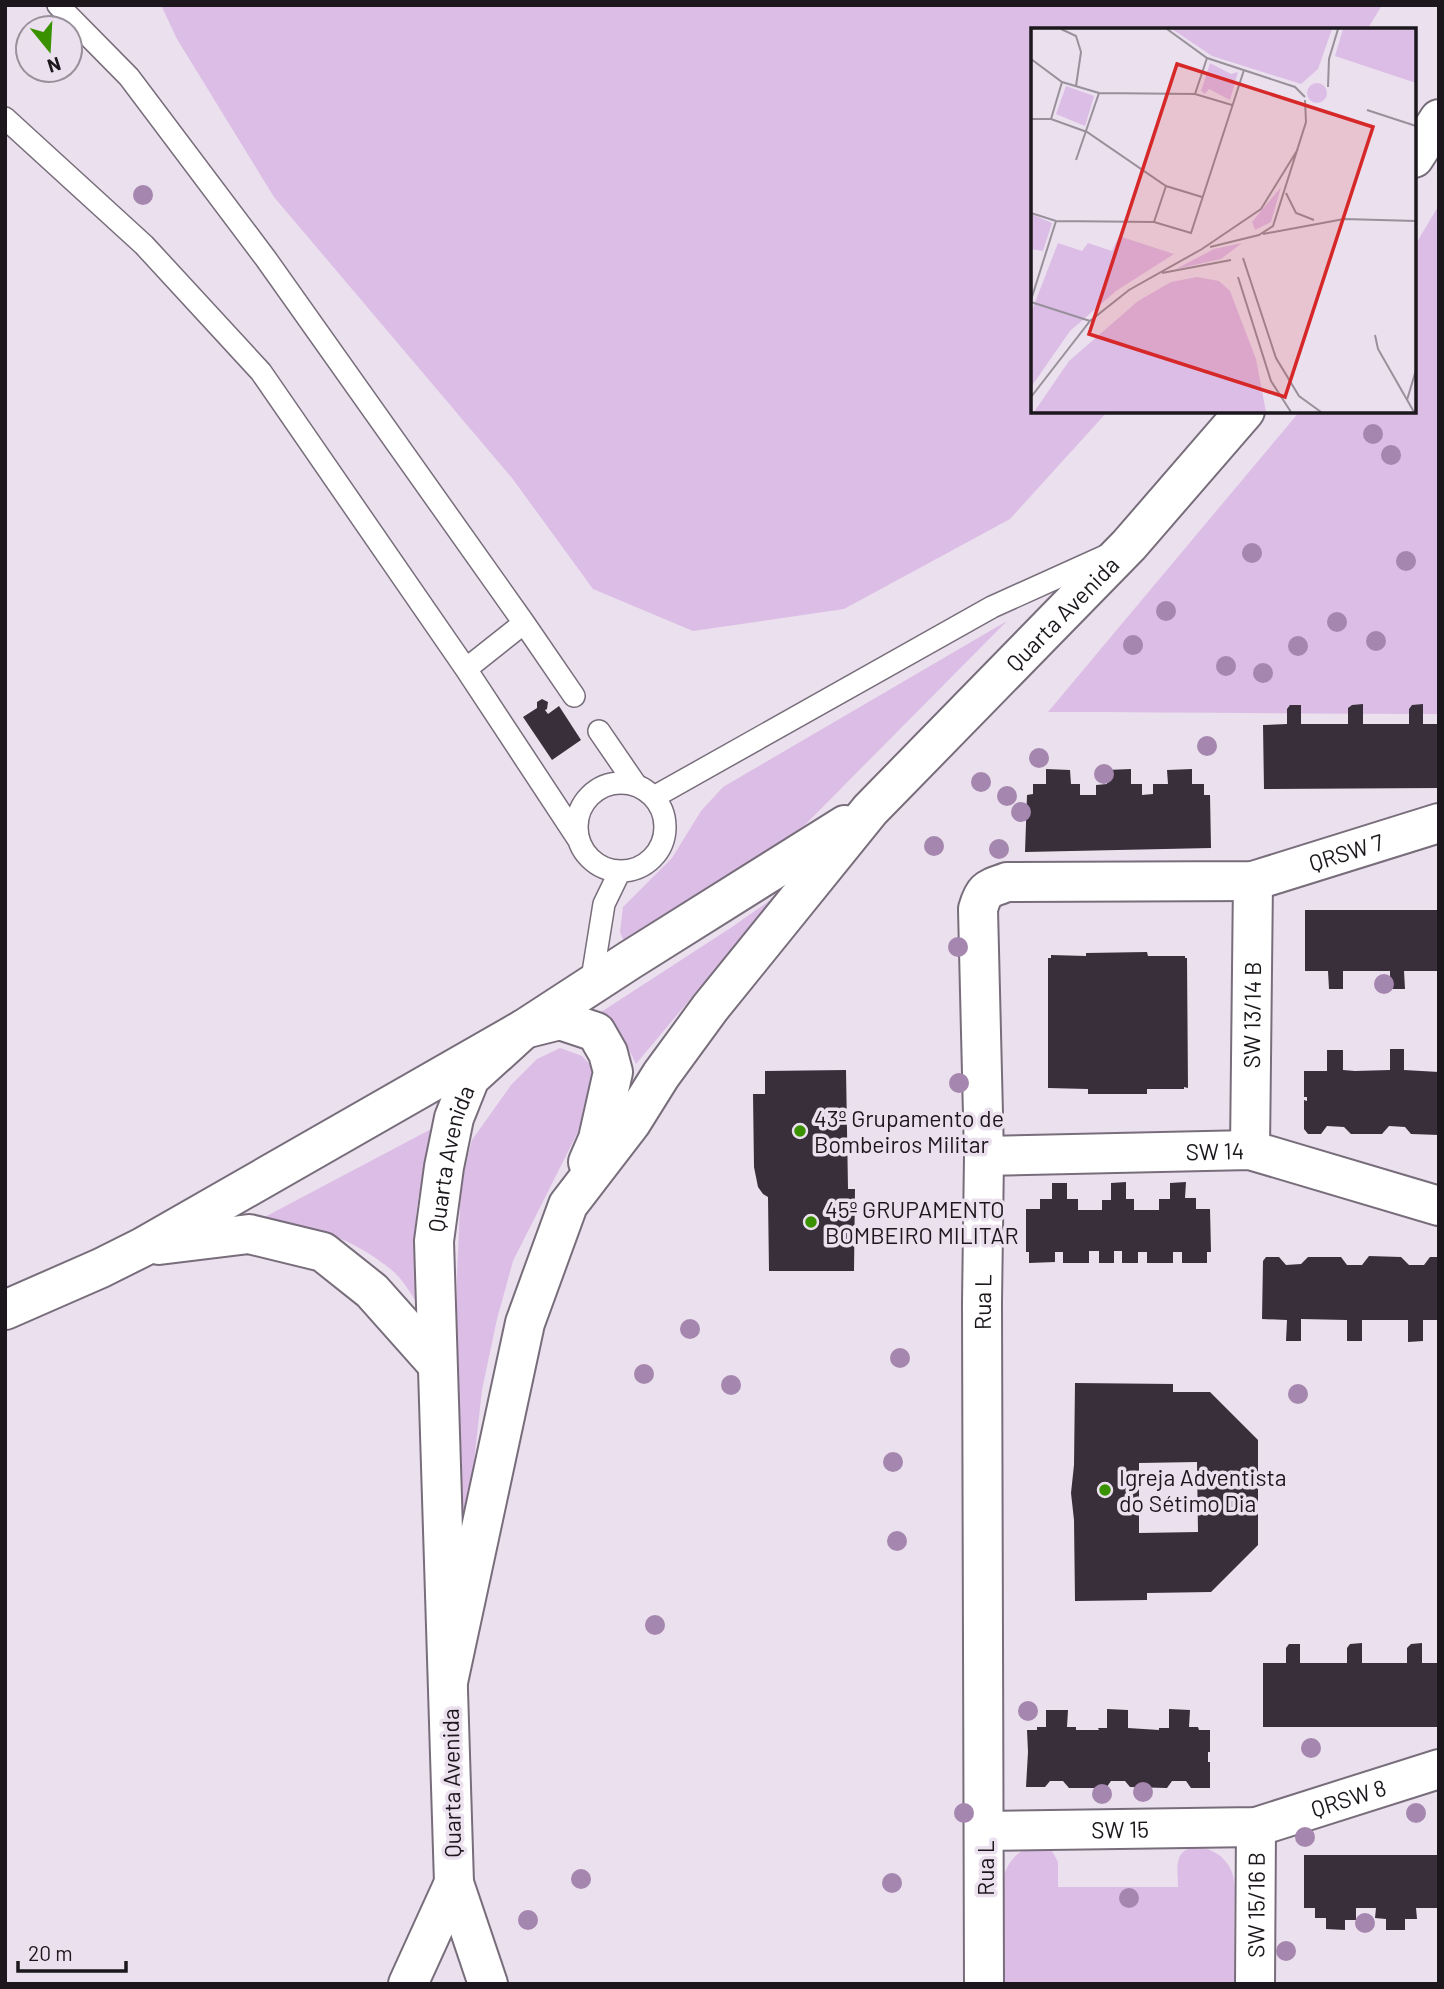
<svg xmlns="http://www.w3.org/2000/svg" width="1444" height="1989" viewBox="0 0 1444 1989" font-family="Barlow,sans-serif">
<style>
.green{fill:#dcbde6}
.building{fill:#382f3b;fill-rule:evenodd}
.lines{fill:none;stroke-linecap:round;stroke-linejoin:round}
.lane-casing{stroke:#786e7b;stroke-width:24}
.street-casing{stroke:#786e7b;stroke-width:42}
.secondary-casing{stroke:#786e7b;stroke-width:42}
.lane{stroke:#fff;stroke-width:21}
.street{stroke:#fff;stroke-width:38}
.secondary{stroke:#fff;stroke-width:38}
.tree{fill:#a586ae}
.poi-dot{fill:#3a9100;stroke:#ebe0ee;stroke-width:2.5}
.labels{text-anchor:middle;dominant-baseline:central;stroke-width:7;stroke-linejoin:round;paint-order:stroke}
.street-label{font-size:23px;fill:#1b171c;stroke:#ebe0ee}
.poi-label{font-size:23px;fill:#1b171c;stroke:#ebe0ee;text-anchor:start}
.inset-road{fill:none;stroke:#98909a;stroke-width:2}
.view{fill:#d62828;fill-opacity:0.15;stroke:#d62828;stroke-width:3.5}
.inset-edge{fill:none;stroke:#1b171c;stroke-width:3.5}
</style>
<rect width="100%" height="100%" fill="#ebe0ee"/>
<!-- green -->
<path class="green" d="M161 5H1382L1367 30H1033V411H1108L1010 519 844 609 693 631 593 589 512 478 274 197 177 39Z
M1439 205V714C1308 714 1178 712 1048 712L1300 411H1414V247Z
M1007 621 795 835 627 949 620 932 623 907 672 858 701 811 723 787Z
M802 878 732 949 636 1064 624 1039 598 1014 732 927Z
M560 1048 582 1056 599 1074V1099L581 1126 513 1261 497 1319 482 1390 469 1506 456 1575 457 1275 461 1183 472 1140 511 1085 537 1059Z
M437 1126C429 1156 418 1187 416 1218 413 1247 417 1278 420 1307 412 1296 404 1281 394 1272 356 1239 308 1223 259 1220Z
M1193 1847C1210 1847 1225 1855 1232 1872 1236 1884 1234 1899 1234 1911 1234 1935 1234 1960 1234 1984H1002V1882C1005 1869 1013 1853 1027 1849 1034 1847 1044 1849 1051 1849L1058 1862V1887H1178C1178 1870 1173 1852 1193 1847Z"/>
<!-- building -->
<path class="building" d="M542 699 548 702 547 709 545 710 548 714 559 706 581 740 552 760 523 717 537 708V702Z
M1363 704V724H1409V709L1412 705 1423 704V724H1439V788L1264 789 1263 725 1287 724V709L1290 705H1301V724H1348V708L1352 705Z
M1046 769 1070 770 1071 784H1080V795H1096V785L1107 784V770L1131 769V784H1142V795L1153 794V784H1168L1167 770 1192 769V784H1204V795H1210L1211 848 1025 852 1027 795 1033 794V784H1046Z
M1305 910H1439V971H1404L1405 989H1390V971H1343V989H1329L1328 971H1305Z
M1147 952 1148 956H1185V958H1187L1188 1088 1184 1087V1089H1147V1094H1088V1089L1048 1088V958H1051V955L1086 956V953Z
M1390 1049H1404V1070L1439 1072V1135L1411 1134 1405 1127 1389 1126 1382 1134H1351L1344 1127 1327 1126 1321 1134H1308L1304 1129V1100L1307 1101V1097H1304V1071H1327V1050H1343V1070L1355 1071 1390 1070Z
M846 1070 848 1189H855L854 1271H769L768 1197 763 1194 758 1187 754 1167 753 1094H765V1071Z
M1126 1182V1199H1134V1210H1159V1199H1170V1183L1186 1182 1185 1198H1196V1209H1210L1211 1252H1207V1263H1182V1252H1173V1263H1147V1252H1138V1263H1122V1251H1114V1263H1099V1251H1089V1263H1063V1252H1055V1262L1029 1263V1252H1026V1209H1040V1199H1052V1183H1067V1199H1078V1210H1102V1200H1111V1183Z
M1369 1256 1401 1257 1409 1265H1424L1430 1257H1439V1320H1423V1341L1408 1342V1320H1362V1341H1347V1320L1301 1319V1341H1286L1287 1320 1262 1319 1263 1261 1266 1257H1279L1286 1265 1301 1264 1308 1257H1341L1347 1265H1362Z
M1075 1383 1173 1384V1392H1210L1258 1440V1545L1211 1592 1147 1593V1600L1075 1601 1074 1520 1071 1493 1074 1465ZM1197 1462 1198 1532 1139 1533V1463Z
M1362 1643V1663H1407V1648L1411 1644 1422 1643V1663H1439V1727H1263V1663H1286V1648L1289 1644H1300V1663H1347V1648L1350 1644Z
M1107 1709 1128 1710V1728L1159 1730V1728H1169V1709L1190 1710 1189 1727H1198L1199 1730H1210V1752H1208V1762H1210V1788H1191L1186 1781H1172L1167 1788 1130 1787 1125 1781H1111L1106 1788H1069L1063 1781H1050L1045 1787H1026L1028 1752 1027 1730H1037V1727H1046V1710H1068L1067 1727H1076V1730H1099L1098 1728H1107Z
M1304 1855H1439V1908H1416L1417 1919H1405V1930H1386V1919L1375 1918 1376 1908H1356V1920H1345V1930L1326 1929V1918H1315V1908H1304Z"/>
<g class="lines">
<!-- lane casing -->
<g class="lane-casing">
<path id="lane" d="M58 5 129 77 266 259 524 623 574 696
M5 118 144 245 261 372 466 669 578 839
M466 669 524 623
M599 731 636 785
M577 827a44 44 0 1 1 88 0a44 44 0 1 1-88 0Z
M654 797 992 607 1105 556
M591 985 604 904 620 871"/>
</g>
<!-- street casing -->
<g class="street-casing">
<g id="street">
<path id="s1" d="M1250 1150 1253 881"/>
<path id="s2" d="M984 1156 1250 1150 1439 1206"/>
<path id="s3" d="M985 1831 1256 1827 1439 1769"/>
<path id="s4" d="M984 1984 982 1303 984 1156 978 909C984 888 988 889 1007 882L1253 881 1439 823"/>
<path id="s5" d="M1255 1984 1256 1827"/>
</g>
</g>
<!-- secondary casing -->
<g class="secondary-casing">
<g id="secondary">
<path d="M1414 158 1439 119"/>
<path d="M159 1245 249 1234 323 1252 372 1291 437 1364"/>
<path d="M5 1310 101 1268 143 1247 524 1029 560 1020 596 1032 608 1053 613 1072 598 1139 588 1162"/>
<path id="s6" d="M448 1682 525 1323 568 1205 631 1123 661 1075 710 1008 870 810 1129 545 1245 411"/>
<path d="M408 1984 454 1883"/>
<path id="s7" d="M488 1984 454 1883 434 1241 444 1167 454 1118 470 1078 524 1029 630 960 845 825"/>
</g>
</g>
<!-- lane -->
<use href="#lane" class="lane"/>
<!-- street -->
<use href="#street" class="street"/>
<!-- secondary -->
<use href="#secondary" class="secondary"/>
</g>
<!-- trees -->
<g class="tree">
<circle cx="143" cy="195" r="10"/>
<circle cx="1373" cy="434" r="10"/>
<circle cx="1391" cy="455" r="10"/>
<circle cx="1252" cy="553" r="10"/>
<circle cx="1406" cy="561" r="10"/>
<circle cx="1166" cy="611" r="10"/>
<circle cx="1337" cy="622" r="10"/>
<circle cx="1376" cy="641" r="10"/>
<circle cx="1133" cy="645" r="10"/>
<circle cx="1298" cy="646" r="10"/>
<circle cx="1226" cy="666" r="10"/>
<circle cx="1263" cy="673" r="10"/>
<circle cx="1207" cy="746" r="10"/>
<circle cx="1039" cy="758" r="10"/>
<circle cx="1104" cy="774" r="10"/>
<circle cx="981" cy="782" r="10"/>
<circle cx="1007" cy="796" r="10"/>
<circle cx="1021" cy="812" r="10"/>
<circle cx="934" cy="846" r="10"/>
<circle cx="999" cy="849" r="10"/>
<circle cx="958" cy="947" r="10"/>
<circle cx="1384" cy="984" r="10"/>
<circle cx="959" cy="1083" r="10"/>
<circle cx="690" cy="1329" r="10"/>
<circle cx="900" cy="1358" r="10"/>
<circle cx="644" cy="1374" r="10"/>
<circle cx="731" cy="1385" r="10"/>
<circle cx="1298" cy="1394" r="10"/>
<circle cx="893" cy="1462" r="10"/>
<circle cx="897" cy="1541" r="10"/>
<circle cx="655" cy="1625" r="10"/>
<circle cx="1028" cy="1711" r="10"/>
<circle cx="1311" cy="1748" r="10"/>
<circle cx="1143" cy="1792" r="10"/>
<circle cx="1102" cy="1794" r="10"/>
<circle cx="964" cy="1813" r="10"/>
<circle cx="1416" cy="1813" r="10"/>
<circle cx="1305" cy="1837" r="10"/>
<circle cx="581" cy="1879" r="10"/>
<circle cx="892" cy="1883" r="10"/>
<circle cx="1129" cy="1898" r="10"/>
<circle cx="528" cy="1920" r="10"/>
<circle cx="1365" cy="1923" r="10"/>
<circle cx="1286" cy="1951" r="10"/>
</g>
<!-- markers -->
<g class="poi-dot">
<circle cx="800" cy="1131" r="7"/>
<circle cx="811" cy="1222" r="7"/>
<circle cx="1105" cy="1490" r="7"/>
</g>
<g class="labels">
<!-- street labels -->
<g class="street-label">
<text stroke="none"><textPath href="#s6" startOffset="1265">Quarta Avenida</textPath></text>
<text stroke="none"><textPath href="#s4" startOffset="1461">QRSW 7</textPath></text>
<text stroke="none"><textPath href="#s1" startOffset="135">SW 13/14 B</textPath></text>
<text stroke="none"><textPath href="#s2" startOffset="231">SW 14</textPath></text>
<text stroke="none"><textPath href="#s7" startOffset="833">Quarta Avenida</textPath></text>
<text stroke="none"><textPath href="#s4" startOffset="682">Rua L</textPath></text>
<text transform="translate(451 1783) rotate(-91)">Quarta Avenida</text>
<text stroke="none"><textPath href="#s3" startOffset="368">QRSW 8</textPath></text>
<text stroke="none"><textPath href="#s3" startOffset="135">SW 15</textPath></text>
<text transform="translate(985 1868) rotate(-90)">Rua L</text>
<text stroke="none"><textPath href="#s5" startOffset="79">SW 15/16 B</textPath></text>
</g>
<!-- poi labels -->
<g class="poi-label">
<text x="814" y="1118">43º Grupamento de<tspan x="814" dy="26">Bombeiros Militar</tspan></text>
<text x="825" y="1209">45º GRUPAMENTO<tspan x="825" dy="26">BOMBEIRO MILITAR</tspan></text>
<text x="1119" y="1477">Igreja Adventista<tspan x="1119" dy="26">do Sétimo Dia</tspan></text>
</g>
</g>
<!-- overview -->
<g transform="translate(1031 28)">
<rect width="385" height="385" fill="#ebe0ee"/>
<path d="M141 1H301L287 41 270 56 181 28ZM312 1H385V55L304 28ZM179 35 200 46 207 44 199 72 178 61 174 66 170 63ZM276 65a10 10 0 1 1 20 0a10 10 0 1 1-20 0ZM35 58 63 68 54 98 25 86ZM250 159 240 194 224 202 221 194ZM0 186 21 195 12 223 0 221ZM88 208 143 226 85 263 39 303 0 359V285L27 215 51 223 57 215 81 223ZM211 215 190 231 145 241 183 221ZM166 249 188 253 199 263 225 331 235 384H3L38 333 107 273 140 254Z" fill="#dcbde6"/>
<path class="inset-road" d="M30 1 45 8 50 24 45 58M136 1 176 30 264 59 274 69M0 31 31 54 68 65 164 66 201 77M297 59 298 31 307 1M164 66 176 30M336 82 385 98M0 91H20L56 104 135 158 171 169M20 91 31 54M45 132 68 65M255 165 265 185 283 192M0 185 25 193 123 194 160 205 213 42M123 194 135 158M232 206 313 191 385 193M179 219 228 207 242 198 275 94 274 72M212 230 245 330 268 368 290 384M131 245 200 232M207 249 240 353 260 384M0 272 25 193M0 274 59 293M344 307 347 321 383 384M0 369 59 293 98 262 171 221 230 181 267 121M376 372 385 342"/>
<path class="view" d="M146 36 342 99 254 369 58 306Z"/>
<rect width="385" height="385" class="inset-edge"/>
</g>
<!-- border -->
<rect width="1444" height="1989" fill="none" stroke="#1b171c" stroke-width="14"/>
<!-- north arrow -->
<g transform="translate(49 49) rotate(162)"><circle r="33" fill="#ebe0ee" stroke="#98909a" stroke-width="2"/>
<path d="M0-5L12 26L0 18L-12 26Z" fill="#3a9100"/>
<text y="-10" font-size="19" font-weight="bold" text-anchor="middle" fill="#1b171c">N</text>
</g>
<!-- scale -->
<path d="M18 1961v10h108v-10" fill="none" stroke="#1b171c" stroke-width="3.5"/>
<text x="28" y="1961" font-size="21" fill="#1b171c" stroke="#ebe0ee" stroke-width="5" paint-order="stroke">20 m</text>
</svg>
